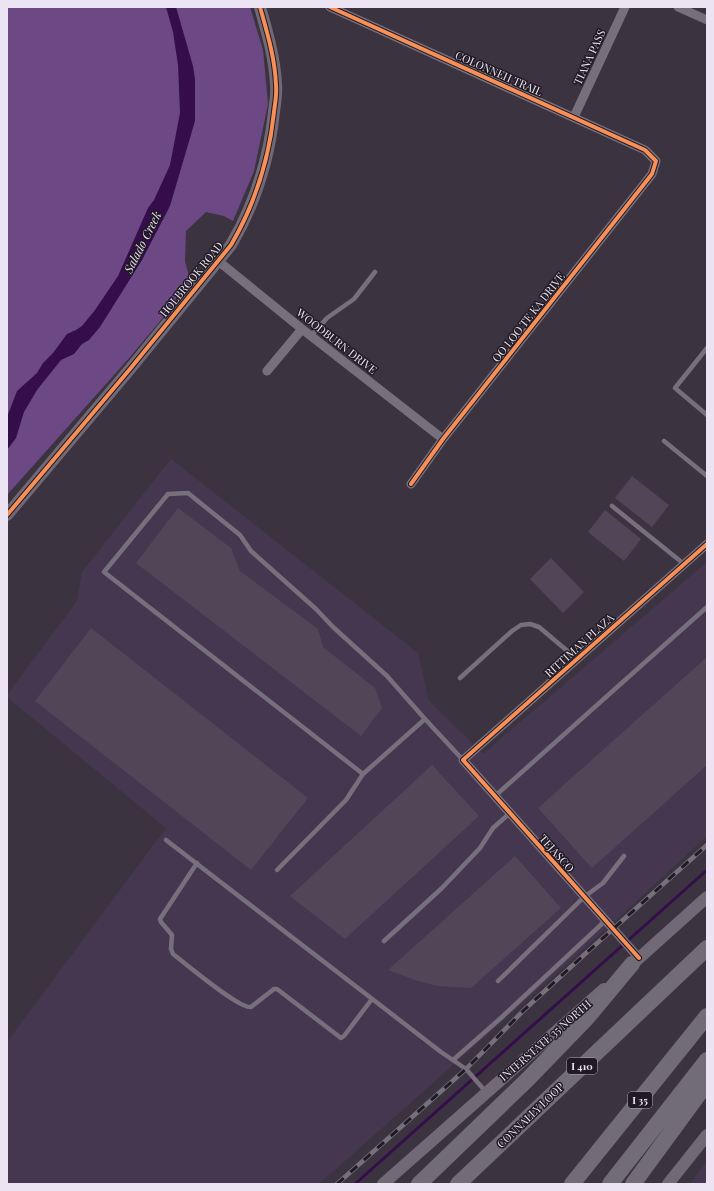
<svg xmlns="http://www.w3.org/2000/svg" width="714" height="1191" viewBox="0 0 714 1191" font-family="'Playfair Display',serif">
<style>
.built{fill:#463751}
.forest{fill:#6c4985}
.water{fill:#350d4a}
.lines{fill:none;stroke-linecap:round;stroke-linejoin:round}
.stream{stroke:#350d4a;stroke-width:3}
.building{fill:#514658}
.lane{stroke:#77707c;stroke-width:4.5}
.street{stroke:#77707c;stroke-width:9}
.secondary{stroke:#716a76;stroke-width:12}
.highway{stroke:#726c76;stroke-width:16}
.rail-casing{stroke:#76707b;stroke-width:4.5}
.rail{stroke:#201a24;stroke-width:3;stroke-dasharray:9;stroke-linecap:butt}
.cycleway-casing{stroke:#201a24;stroke-width:6}
.cycleway{stroke:#f78f57;stroke-width:4}
.labels{text-anchor:middle;dominant-baseline:central;stroke-width:3;stroke-linejoin:round;paint-order:stroke}
.shield{fill:#201a24;stroke:#afa7b4;stroke-width:1}
.shield-label{font-size:10px;font-weight:bold;fill:#ece4f2}
.street-label{font-size:11px;fill:#ece4f2;stroke:#201a24}
.water-label{font-size:12px;font-style:italic;fill:#e9def2;stroke:#201a24}
</style>
<rect width="100%" height="100%" fill="#3b3440"/>
<!-- built -->
<path class="built" d="M171 459 418 653 429 701 483 754 707 562V836L603 932 319 1184H7V1042L166 828 7 697V695L77 601 82 572Z
M707 1161V1184H690Z"/>
<!-- forest -->
<path class="forest" d="M7 7H250L263 50 268 104 254 171 233 221 224 216 206 212 186 231 185 261 191 284 130 357 7 495Z"/>
<!-- water -->
<path class="water" d="M166 7H176L193 66 195 79V121L170 206 142 260 100 327 89 340 82 344 74 354 61 360 37 390 24 412 16 438 7 450V417L17 391 37 373 43 363 53 353 67 334 76 330 82 326 95 310 118 276 148 208 154 200 170 165 180 113 178 65 173 32Z"/>
<g class="lines">
<!-- stream -->
<path class="stream" d="M355 1184 707 870"/>
</g>
<!-- building -->
<path class="building" d="M632 476 669 505 652 527 615 498Z
M178 508 231 548 240 571 318 629 323 647 375 688 382 708 361 736 136 563Z
M605 510 641 539 624 561 588 532Z
M551 558 584 592 563 613 530 579Z
M91 628 308 798 251 870 35 701Z
M707 657V765L592 868 538 808Z
M432 765 479 816 345 939 290 896Z
M515 856 561 908 471 988 437 986 418 981 388 970Z"/>
<g class="lines">
<!-- lane -->
<path class="lane" d="M311 336 327 318 354 299 375 272
M707 348 675 388 707 415
M664 441 707 476
M612 506 684 564
M460 678 512 631 521 625 530 624 539 627 577 659
M425 719 387 676 333 627 316 609 251 551 240 535 188 493 168 494 104 572 363 774 425 719 463 760
M495 796 707 607
M166 840 441 1052 466 1069 486 1092
M197 863 160 919 161 922 172 935 171 949 173 954C185 963 239 1009 251 1007L274 989H277L341 1038 344 1036 372 999
M277 870 346 800 363 774
M384 941 442 888 480 848 493 828 510 813
M498 981 584 897 603 883 624 856
M453 1060 502 1017 605 921"/>
<!-- street -->
<path class="street" d="M330 7 645 150 656 161 652 174 443 439 411 484
M678 7 707 20
M574 117 625 7
M217 260 302 329 443 439
M267 371 302 329
M639 958 463 760 707 544"/>
<!-- secondary -->
<path class="secondary" d="M7 515 130 369 231 245C255 204 269 160 274 112 275 103 277 94 276 85 275 58 267 32 260 7
M627 969 707 897
M383 1184 604 989
M668 1184 707 1135"/>
<!-- highway -->
<path class="highway" d="M419 1184 528 1079 587 1018 632 964
M458 1184 707 948
M572 1184 707 1016
M610 1184 707 1060
M633 1184 707 1083"/>
<!-- rail casing -->
<g class="rail-casing">
<path id="rail" d="M337 1184 466 1069 524 1010 585 954 707 845"/>
</g>
<!-- rail -->
<use href="#rail" class="rail"/>
<!-- cycleway casing -->
<g class="cycleway-casing">
<path id="cycleway" d="M330 7 645 150 656 161 652 174 443 439 411 484
M7 515 130 369 231 245C255 204 269 160 274 112 275 103 277 94 276 85 275 58 267 32 260 7
M639 958 463 760 707 544"/>
</g>
<!-- cycleway -->
<use href="#cycleway" class="cycleway"/>
</g>
<g class="labels">
<!-- shield labels -->
<g class="shield">
<rect x="567" y="1058" width="30" height="16" rx="3"/>
<rect x="628" y="1092" width="24" height="16" rx="3"/>
</g>
<g class="shield-label">
<text x="582" y="1066">I 410</text>
<text x="640" y="1100">I 35</text>
</g>
<!-- street labels -->
<g class="street-label">
<text transform="translate(589 57) rotate(-65)">TIANA PASS</text>
<text transform="translate(499 73) rotate(24)">COLONNEH TRAIL</text>
<text transform="translate(191 279) rotate(-51)">HOLBROOK ROAD</text>
<text transform="translate(528 317) rotate(-52)">OO LOO TE KA DRIVE</text>
<text transform="translate(337 341) rotate(38)">WOODBURN DRIVE</text>
<text transform="translate(579 645) rotate(-42)">RITTIMAN PLAZA</text>
<text transform="translate(557 853) rotate(48)">TEJASCO</text>
<text transform="translate(545 1040) rotate(-41)">INTERSTATE 35 NORTH</text>
<text transform="translate(530 1115) rotate(-44)">CONNALLY LOOP</text>
</g>
<!-- water labels -->
<g class="water-label">
<text transform="translate(142 242) rotate(-63)">Salado Creek</text>
</g>
</g>
<!-- border -->
<rect width="714" height="1191" fill="none" stroke="#ece4f2" stroke-width="16"/>
</svg>
